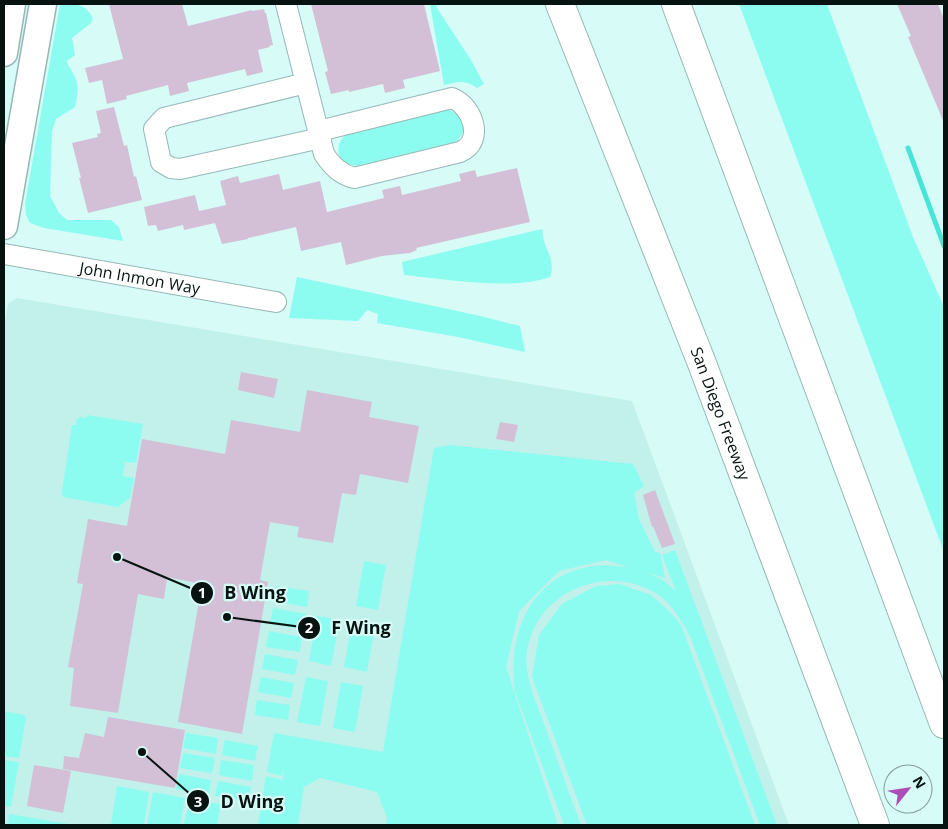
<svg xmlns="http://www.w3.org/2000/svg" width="948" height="829" viewBox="0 0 948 829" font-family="'Open Sans',sans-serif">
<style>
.built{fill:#c2f0eb}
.green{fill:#8cfcf1}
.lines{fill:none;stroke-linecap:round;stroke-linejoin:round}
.stream{stroke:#47e5d8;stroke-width:5}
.building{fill:#d4c0d6}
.minor-casing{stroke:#95b8b4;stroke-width:22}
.major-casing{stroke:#95b8b4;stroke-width:29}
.highway-casing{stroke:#95b8b4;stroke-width:30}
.minor{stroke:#fff;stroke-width:20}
.major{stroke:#fff;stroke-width:26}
.highway{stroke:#fff;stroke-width:28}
.labels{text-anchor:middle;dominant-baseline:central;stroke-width:4.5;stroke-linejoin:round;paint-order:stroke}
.street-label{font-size:16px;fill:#061311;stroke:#d7fbf7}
.leader{fill:none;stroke:#061311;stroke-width:2}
.callout-dot{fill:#061311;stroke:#d7fbf7;stroke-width:2}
.mark-label{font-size:15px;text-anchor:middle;font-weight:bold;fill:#fff}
.callout-label{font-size:18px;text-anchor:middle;font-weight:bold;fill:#061311;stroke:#d7fbf7;stroke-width:4.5;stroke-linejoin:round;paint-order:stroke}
</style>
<rect width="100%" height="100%" fill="#d7fbf7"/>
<!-- built -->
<path class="built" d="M17 298 632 401 789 825H4V327L8 304Z"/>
<!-- green -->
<path class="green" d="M60 4C75 4 85 3 93 18L91 23 72 38 75 55 67 61C68 68 72 69 74 75 80 86 77 96 75 107L56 119 52 131 50 196 59 213 67 220H111L119 227 123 241 44 228 30 223 26 215 25 204Z
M430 4H436L437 8 471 60 484 84 477 88C464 79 458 82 444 85Z
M739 4H827L913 237 944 307V552Z
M450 110C466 120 469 133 452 145L356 166C335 163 333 143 349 132L436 111Z
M542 229C543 236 544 243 547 249 551 259 554 266 550 277 510 291 446 279 404 275L402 262Z
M297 277 476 315 520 326 525 352 458 337 377 323 378 314 367 310 358 321 289 318Z
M87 415 143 424 136 463 125 462 123 476 134 478 130 498 118 507 63 497 62 492 72 425H76L77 419 80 417 86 418Z
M450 445 633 464 644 486 634 493 639 519 655 552 660 553 665 578 648 573 663 580 676 591 662 555 675 550 777 825H760L690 636C682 621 673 606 660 596 613 563 544 587 529 642 524 658 527 675 532 691L581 825H564L515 692C507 635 530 575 593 566 605 564 616 566 628 567L606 560 559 571 519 611 506 667 558 825H386L387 818 377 792 320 778 304 787 298 825H258L266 776 283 780 284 769 282 776 267 772 274 733 383 752 434 448Z
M364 561 386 565 378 610 356 606Z
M620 584 651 595 670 612 681 625 755 825H587L532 677 539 635 562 604 596 586Z
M276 586 309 591 307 607 274 601Z
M273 608 306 614 303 629 270 624Z
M317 616 340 620 331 666 309 661Z
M352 622 375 626 367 672 344 667Z
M269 631 302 637 300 652 266 647Z
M265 654 298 660 295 675 262 669Z
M261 677 294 683 291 698 258 692Z
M306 677 328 681 320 726 297 722Z
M341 682 363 686 355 732 333 728Z
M257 700 290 705 288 720 255 715Z
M4 711 24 715 26 718 19 758 4 756Z
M186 733 218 738 216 754 183 748Z
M225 740 258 746 255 761 222 755Z
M183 753 215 758 212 773 180 768Z
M4 760 19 762 11 807 4 806Z
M221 760 254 765 252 781 219 775Z
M179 774 211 780 209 795 176 789Z
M218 781 251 787 248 802 215 796Z
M117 786 149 792 144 825H111Z
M153 792 185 798 180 825H147Z
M189 799 221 804 217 825H184Z
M9 814 75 825H8Z"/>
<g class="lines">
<!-- stream -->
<path class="stream" d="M908 148 944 246"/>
</g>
<!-- building -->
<path class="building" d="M109 4H182L188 26 252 10V11L264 9 265 13H266L273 45 269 46 270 47 258 50 263 72 247 76 245 69 187 83 189 91 170 96 168 85 126 96 127 99 107 104 102 80 89 83 85 68 123 59Z
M311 4H424L440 71 403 80 405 88 385 93 383 84 349 92V90L331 94 325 72 328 71Z
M897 4H938L944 19V123L908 37 911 36Z
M114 107 124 146 127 145 134 177 136 176 142 200 88 213 79 178H81L72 143 98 137 97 134 101 133 96 111Z
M517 168 530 222 416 248 417 250 410 253 382 256 346 265 341 242 301 251 296 227 248 238V239L222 244 215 223 184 230 183 225 158 231 156 225 148 226 144 207 195 195 199 211 226 205 220 181 238 176 240 183 279 174 283 190 320 181 327 212 384 198 382 190 400 186 402 195 461 181 459 174 475 170 477 177Z
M241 372 278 379 274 398 238 390Z
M307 390 372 402 369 417 419 426 408 483 360 474 356 495 342 493 333 543 297 537 299 527 270 522 260 580 268 582 242 734 178 722 202 584 167 577 164 599 138 594 118 713 70 706 74 668 68 667 83 584 77 583 88 519 127 526 142 439 225 454 231 420 300 432Z
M500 422 518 425 514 442 496 439Z
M655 490 675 544 662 548 653 526 652 527 643 495Z
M108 717 185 730 175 788 63 769 64 756 79 758 85 733 104 737Z
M34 765 71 771 63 813 27 806Z"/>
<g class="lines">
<!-- minor casing -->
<g class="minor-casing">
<g id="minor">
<path d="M286 4 324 154C332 166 340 174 354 178L460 152C485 142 473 106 452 98L319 131"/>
<path d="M306 83 164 118 154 129 161 162 171 168 180 169 321 138"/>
<path id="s1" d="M4 254 276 302"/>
</g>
</g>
<!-- major casing -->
<g class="major-casing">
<path id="major" d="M4 53 12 4
M4 226 43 4"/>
</g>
<!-- highway casing -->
<g class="highway-casing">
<g id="highway">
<path id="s2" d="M560 4 701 361 875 825"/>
<path d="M676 4 944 724"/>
</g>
</g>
<!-- minor -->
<use href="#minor" class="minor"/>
<!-- major -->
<use href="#major" class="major"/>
<!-- highway -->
<use href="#highway" class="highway"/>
</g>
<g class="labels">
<!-- street labels -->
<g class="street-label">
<text stroke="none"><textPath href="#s1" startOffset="138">John Inmon Way</textPath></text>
<text stroke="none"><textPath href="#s2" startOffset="440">San Diego Freeway</textPath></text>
</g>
</g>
<!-- callouts -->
<path class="leader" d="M117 557L202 593M227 617L309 628M142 752L198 801"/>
<g class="callout-dot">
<circle cx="117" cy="557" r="5"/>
<circle cx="227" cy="617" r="5"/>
<circle cx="142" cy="752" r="5"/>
<circle cx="202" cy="593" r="12"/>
<circle cx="309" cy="628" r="12"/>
<circle cx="198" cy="801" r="12"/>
</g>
<g class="mark-label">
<text x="202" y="598">1</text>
<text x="309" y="633">2</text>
<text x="198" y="807">3</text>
</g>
<g class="callout-label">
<text x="255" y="599">B Wing</text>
<text x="361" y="634">F Wing</text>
<text x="252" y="808">D Wing</text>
</g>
<!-- border -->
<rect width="948" height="829" fill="none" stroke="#061311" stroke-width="10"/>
<!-- north arrow -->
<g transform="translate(908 789) rotate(60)"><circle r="24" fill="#d7fbf7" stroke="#839e9b"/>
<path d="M0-4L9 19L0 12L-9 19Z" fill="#ac4eb7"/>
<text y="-8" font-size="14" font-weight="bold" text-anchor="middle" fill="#061311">N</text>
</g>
</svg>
